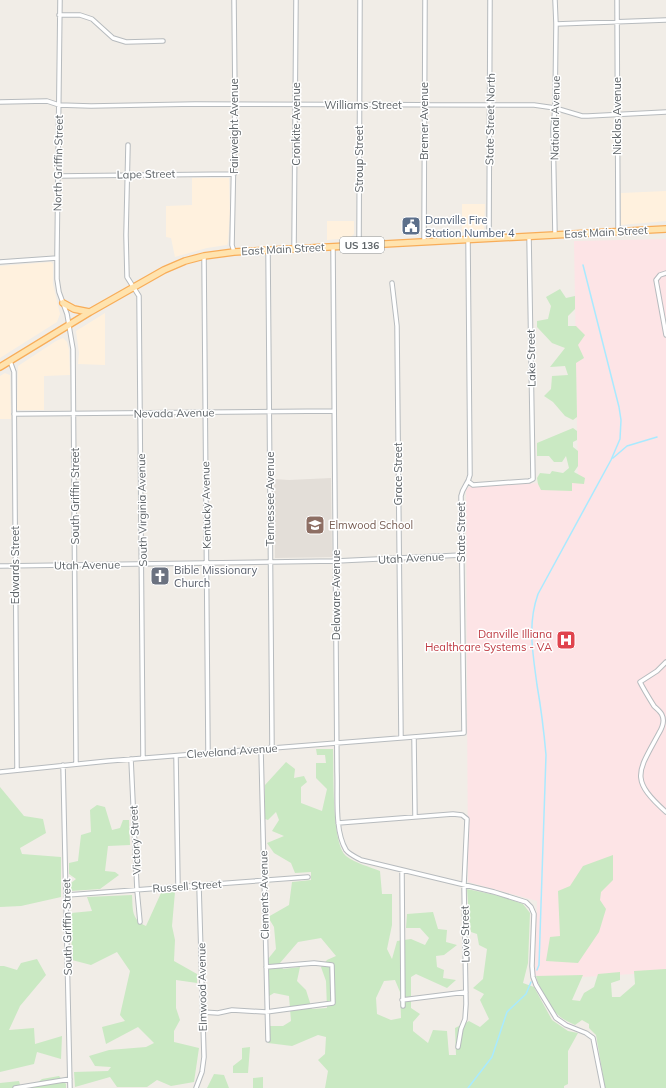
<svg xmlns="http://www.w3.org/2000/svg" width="666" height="1088" viewBox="0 0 666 1088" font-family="Mulish,sans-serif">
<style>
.commercial{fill:#fff1de}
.education{fill:#e3ded8}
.medical{fill:#fde4e6}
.green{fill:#cae9c3;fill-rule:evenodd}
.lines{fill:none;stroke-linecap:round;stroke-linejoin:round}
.stream{stroke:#a9eaff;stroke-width:1.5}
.street-casing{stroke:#b7bbbe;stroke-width:5.5}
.primary-casing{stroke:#f8ad59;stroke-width:8}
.street{stroke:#fff;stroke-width:3.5}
.primary{stroke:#ffe3ae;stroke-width:5.5}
.labels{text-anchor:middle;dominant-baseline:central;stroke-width:3;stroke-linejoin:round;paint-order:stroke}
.shield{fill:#fff;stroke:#8e9295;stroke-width:1}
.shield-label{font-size:10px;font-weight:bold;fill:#5e6468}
.street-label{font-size:11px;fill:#5e6468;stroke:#fff}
.service-label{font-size:11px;fill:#4e5e75;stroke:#fff;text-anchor:start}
.education-label{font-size:11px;fill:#785e54;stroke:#fff;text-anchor:start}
.worship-label{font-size:11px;fill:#5b616d;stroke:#fff;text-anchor:start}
.health-label{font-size:11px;fill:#be3a42;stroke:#fff;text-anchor:end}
</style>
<rect width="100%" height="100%" fill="#f1ede7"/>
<!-- commercial -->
<path class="commercial" d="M192 178H229L230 214 228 242 227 245 207 248 175 257 171 238 166 237V206L192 205Z
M666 191V221L621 225V193Z
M462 204H485L484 230 462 232Z
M327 221H354V234L350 238 327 240Z
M51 262 53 264V284L60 314 57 322 0 358V266Z
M105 313V365L78 364 79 353 76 331Z
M63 338 67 342 69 350 70 375 44 376V410H17L18 366 56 341Z
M5 373 10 375 11 419H0V376Z"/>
<!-- education -->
<path class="education" d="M331 478 332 557 275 558 274 479 289 480Z"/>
<!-- medical -->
<path class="medical" d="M666 239V972L549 979 535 975 537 901 468 882 466 490 469 487 578 481 574 241Z"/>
<!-- green -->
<path class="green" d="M560 289 566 298 575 296V309L568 316V326H576L585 335 578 345 584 358 576 363 577 417 573 420 565 416 553 402 544 396 551 389 552 376 568 375 565 366 550 367 565 348 552 343 537 327V321L548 319 551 306 546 297Z
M573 428 577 431V440L573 442V447L578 451V466L574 472 585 478 584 484 572 483V491L541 490 538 484 537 478 540 473 550 474 552 471 563 473 569 468 566 456 562 462H554L549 456H537V443Z
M316 749H333C334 770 331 843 346 856 355 863 370 867 380 871L382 894H392V925L387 949 392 959 397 941 411 939 425 945 429 938 420 928H406L407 914 433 912 438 929 447 930 446 942 457 945 444 955 436 956 437 967 444 970 443 978 456 980 447 988 416 974 411 977V1008L420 1014 413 1022V1031L428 1043 433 1030 447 1031 449 1055H456L455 1028 469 1021 480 1027 489 1019 480 1000 484 994 473 988 483 979 487 949 479 945 477 934 471 932 469 919 467 889 500 896 523 904 530 913 528 963 523 983 534 987 552 1020 568 1031 578 1033 568 1051V1084L564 1086V1088H325L328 1071 318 1060 325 1054 326 1037 318 1035 292 1046 268 1043 269 1026H283L291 1021 289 996 274 993 269 996 268 959 276 949 274 927 268 917 289 905 292 882 311 880V872L295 873 291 863 274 853 267 843 284 836 272 831 279 820 276 812 268 820 265 819V785L286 762 295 769 294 778 304 776 307 782 301 787V803L322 811 327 789 316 778V763H326L325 755H317ZM321 938 336 956 327 960 321 967 326 981 327 1008 312 1009 306 990 297 981 300 967 283 969 280 963 298 942ZM395 980 400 992 401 1018 391 1020 377 1014 376 998 384 981Z
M0 787 24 816 43 819 46 833 20 848 22 854 61 857V897L21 906 0 907Z
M97 805 105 807 112 830 120 828 123 820H129L130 845 108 846 105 871 115 872 119 875 100 889 71 891V883L76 879 69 874V863L78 861 81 835 91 832 90 810Z
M613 855V880L601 892 600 900 606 909 599 932 578 963 546 961 550 937 560 936 558 891 570 886 583 866Z
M175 892 172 926 175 940 174 961 197 974V983L176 980V1008L180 1020 174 1031V1042L199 1048 194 1082 171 1086 157 1080 147 1087H117L110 1077 75 1087 74 1072 108 1071 111 1067 95 1066 89 1056 109 1050 146 1047 154 1043 138 1027 106 1044 102 1027 125 1021 120 1015 130 971 117 952 91 965 72 960 71 913 92 911 87 897 132 895C133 910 131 919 146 926L161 893Z
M37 959 46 975 20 1006 9 1030 34 1028 35 1044 62 1036 61 1059 37 1052 34 1064 0 1072V966H4L17 970 21 963Z
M666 969V1088H605L596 1035 589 1028V1024L582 1020 575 1025C569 1022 563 1020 558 1015 549 1006 539 988 536 976L583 975 572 1000 580 1001 584 993 594 987 598 974 620 972V980L611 983 612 997H620L635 984 634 971Z
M250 1047 248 1073H233V1066L242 1059V1048Z
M214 1074 224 1075 229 1088H207Z
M59 1076 66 1084V1088H31L42 1079Z
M263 1077V1088H253V1078Z
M19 1081 21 1088H0V1083Z"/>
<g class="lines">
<!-- stream -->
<path class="stream" d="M613 458 627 446 657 437
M537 970 539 965 546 755C544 732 541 708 537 685 533 654 527 625 538 594L611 460 620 439 621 420 619 407 583 265
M468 1088 492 1057 507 1012 526 994 531 982"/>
<!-- street casing -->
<g class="street-casing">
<path id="street" d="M60 0 57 253V279L59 292 67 314 73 349 76 763
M617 0 618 232
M59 15H80L92 19 113 38 126 42 163 41
M556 24 666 20
M0 102 47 101 59 105 91 106 195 104 534 105 555 108 582 116H588L666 112
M128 145 126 235 127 277 139 296 143 758
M58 176 234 174
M555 235 553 128 555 108 556 24 555 0
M489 238 490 0
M424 241 425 0
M359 245 360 0
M333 247 337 772C338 795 334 830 346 850 350 855 356 857 361 860L494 892 526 902 531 907 534 914 532 966 533 977 536 985 556 1018 566 1025 586 1033 593 1038 603 1088
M294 249 296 0
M268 250 272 748
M234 252 232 245 235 98 234 0
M204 256 208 753
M0 262 57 258
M666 273 660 275 656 280 666 335
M392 283 397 326 401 738
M10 361 14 372 17 770
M14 414 334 411
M469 482 473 485 529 481 533 479 529 236
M0 566 336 561 462 555
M666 662 657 671 640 682C644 690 649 698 654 706 657 709 661 712 662 715 665 721 662 728 659 733 638 772 629 779 666 812
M414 737 415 817
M261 749 268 1040
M176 756 178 887
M131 759 137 890 140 922
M63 765 70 1088
M0 772 108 761 464 733 461 496C463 486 468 485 470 475L468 239
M338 823 453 814 462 815 467 819 464 885 466 1004 465 1019 461 1029 458 1047
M402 870 403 1006
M67 895 308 877
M402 1000 466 992
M202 1012 218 1013 232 1010 266 1012 333 1003 332 965 314 963 266 967
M15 1088 70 1079
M196 1088 202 1072 204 1057 199 886"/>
</g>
<!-- primary casing -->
<g class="primary-casing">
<path id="primary" d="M63 303 74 309 89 312
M0 367 90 312 164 270 185 261 204 256 234 252 666 229"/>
</g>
<!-- street -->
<use href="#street" class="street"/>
<!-- primary -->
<use href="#primary" class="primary"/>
</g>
<!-- icons -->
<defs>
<g id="civic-square" transform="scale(1)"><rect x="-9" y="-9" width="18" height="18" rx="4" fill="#5c6f8a" stroke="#fff"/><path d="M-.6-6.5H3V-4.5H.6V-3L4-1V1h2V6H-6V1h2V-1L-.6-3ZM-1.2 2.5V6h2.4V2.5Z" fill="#fff"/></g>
<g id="school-square" transform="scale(1)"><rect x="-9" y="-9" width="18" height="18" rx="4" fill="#8d6e63" stroke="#fff"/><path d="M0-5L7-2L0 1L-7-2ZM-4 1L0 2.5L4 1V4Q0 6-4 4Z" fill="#fff"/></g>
<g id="church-square" transform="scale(1)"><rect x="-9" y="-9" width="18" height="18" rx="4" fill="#6b7280" stroke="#fff"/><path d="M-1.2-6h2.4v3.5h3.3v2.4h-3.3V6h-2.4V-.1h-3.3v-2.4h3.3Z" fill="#fff"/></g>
<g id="hospital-square" transform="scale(1)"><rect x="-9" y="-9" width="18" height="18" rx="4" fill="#e0444e" stroke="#fff"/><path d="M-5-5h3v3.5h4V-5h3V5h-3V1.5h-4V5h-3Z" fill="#fff"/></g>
</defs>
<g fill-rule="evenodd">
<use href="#civic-square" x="411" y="226"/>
<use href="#school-square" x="315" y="525"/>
<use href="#church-square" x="160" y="576"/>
<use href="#hospital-square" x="566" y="640"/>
</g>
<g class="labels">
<!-- shield labels -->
<rect class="shield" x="340" y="237" width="44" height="16" rx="3"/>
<g class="shield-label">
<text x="362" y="245">US 136</text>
</g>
<!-- street labels -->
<g class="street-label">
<text x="363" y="105">Williams Street</text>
<text transform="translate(617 116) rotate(-90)">Nicklas Avenue</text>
<text transform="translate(555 118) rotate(-89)">National Avenue</text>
<text transform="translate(490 119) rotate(-89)">State Street North</text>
<text transform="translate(424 121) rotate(-90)">Bremer Avenue</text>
<text transform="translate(296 124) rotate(-90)">Cronkite Avenue</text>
<text transform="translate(234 126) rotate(-90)">Fairweight Avenue</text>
<text transform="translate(359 159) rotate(-90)">Stroup Street</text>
<text transform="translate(58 163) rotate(-89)">North Griffin Street</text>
<text transform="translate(146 174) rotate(-1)">Lape Street</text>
<text transform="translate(606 232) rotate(-3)">East Main Street</text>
<text transform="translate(283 249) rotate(-3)">East Main Street</text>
<text transform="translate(531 358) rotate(-91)">Lake Street</text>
<text transform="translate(174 413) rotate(-1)">Nevada Avenue</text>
<text transform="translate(398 474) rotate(-90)">Grace Street</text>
<text transform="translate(75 496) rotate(-90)">South Griffin Street</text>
<text transform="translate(270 499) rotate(-90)">Tennessee Avenue</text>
<text transform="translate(206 505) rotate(-91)">Kentucky Avenue</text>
<text transform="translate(142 510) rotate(-91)">South Virginia Avenue</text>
<text transform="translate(461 532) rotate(-90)">State Street</text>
<text transform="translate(411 558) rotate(-3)">Utah Avenue</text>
<text transform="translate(15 565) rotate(-90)">Edwards Street</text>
<text transform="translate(87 565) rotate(-1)">Utah Avenue</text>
<text transform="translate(336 595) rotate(-90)">Delaware Avenue</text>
<text transform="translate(232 751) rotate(-4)">Cleveland Avenue</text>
<text transform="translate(135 840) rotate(-93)">Victory Street</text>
<text transform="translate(187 886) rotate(-4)">Russell Street</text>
<text transform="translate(264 895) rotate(-91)">Clements Avenue</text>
<text transform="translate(67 927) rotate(-91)">South Griffin Street</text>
<text transform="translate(465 934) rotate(-91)">Love Street</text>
<text transform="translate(202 987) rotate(-91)">Elmwood Avenue</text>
</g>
<!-- service labels -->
<g class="service-label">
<text x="425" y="220">Danville Fire<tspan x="425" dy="13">Station Number 4</tspan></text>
</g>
<!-- education labels -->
<g class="education-label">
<text x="329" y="525">Elmwood School</text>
</g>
<!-- worship labels -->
<g class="worship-label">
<text x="174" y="570">Bible Missionary<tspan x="174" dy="13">Church</tspan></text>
</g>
<!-- health labels -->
<g class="health-label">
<text x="552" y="634">Danville Illiana<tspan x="552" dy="13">Healthcare Systems - VA</tspan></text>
</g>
</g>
</svg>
